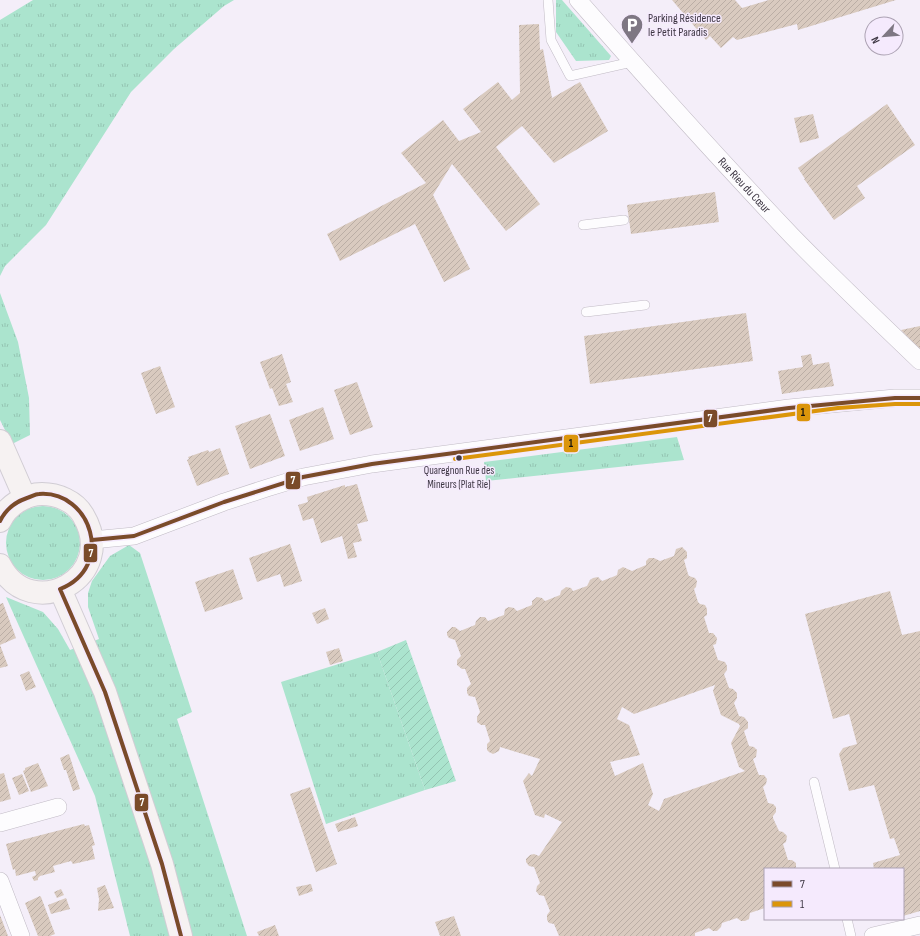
<svg xmlns="http://www.w3.org/2000/svg" width="920" height="936" viewBox="0 0 920 936" font-family="'Sofia Sans Condensed',sans-serif">
<style>
.grass{fill:url(#grass-tufts)}
.garden{fill:url(#garden-furrows)}
.building{fill:url(#building-hatch);fill-rule:evenodd}
.lines{fill:none;stroke-linecap:round;stroke-linejoin:round}
.service-casing{stroke:#c1bbc5;stroke-width:10}
.minor-casing{stroke:#c1bbc5;stroke-width:18}
.primary-casing{stroke:#d1cdd4;stroke-width:24}
.service{stroke:#fdfcfe;stroke-width:9}
.minor{stroke:#fdfcfe;stroke-width:17}
.primary{stroke:#f6f2f2;stroke-width:22}
.bus-1-casing{stroke:#f5eafd;stroke-width:7}
.bus-2-casing{stroke:#f5eafd;stroke-width:7}
.bus-1{stroke:#7a4b2a;stroke-width:4}
.bus-2{stroke:#db950a;stroke-width:4}
.bus-dot{fill:#3e3744;stroke:#f5eafd;stroke-width:1.5}
.labels{text-anchor:middle;dominant-baseline:central;stroke-width:3;stroke-linejoin:round;paint-order:stroke}
.bus-label{font-size:11px;fill:#3e3744;stroke:#f5eafd}
.poi-label{font-size:12px;fill:#3e3744;stroke:#f5eafd;text-anchor:start}
.street-label{font-size:12px;fill:#3e3744;stroke:#f5eafd}
.line-badge{stroke:#f5eafd;stroke-width:1.5}
.badge-label{font-size:11px;text-anchor:middle;font-weight:bold;fill:#fff}
.pale-badge-label{font-size:11px;text-anchor:middle;font-weight:bold;fill:#111}
</style>
<defs>
<pattern id="grass-tufts" width="24" height="20" patternUnits="userSpaceOnUse"><rect width="24" height="20" fill="#abe4ce"/><path d="M3 7l-1-3M5 7V3M7 7l1-3M15 17l-1-3M17 17v-4M19 17l1-3" fill="none" stroke="#94c4b2"/></pattern>
<pattern id="garden-furrows" width="10" height="10" patternUnits="userSpaceOnUse"><rect width="10" height="10" fill="#abe4ce"/><path d="M-1 1l2-2M0 10L10 0M9 11l2-2" fill="none" stroke="#94c4b2"/></pattern>
<pattern id="building-hatch" width="6" height="6" patternUnits="userSpaceOnUse"><rect width="6" height="6" fill="#d9cabf"/><path d="M-1 1l2-2M0 6l6-6M5 7l2-2" fill="none" stroke="#bbaea5"/></pattern>
</defs>
<rect width="100%" height="100%" fill="#f4eef9"/>
<!-- grass -->
<path class="grass" d="M33 0H234L224 6 174 49 131 92 46 225 5 266 0 276V20Z
M556 0H562L611 56 609 60 576 61 556 32Z
M0 293 18 342 29 398 30 435 12 444 0 420Z
M677 437 684 460 486 481 484 462Z
M6 543a37 37 0 1 1 74 0a37 37 0 1 1-74 0Z
M129 545 140 553 192 712 177 719 247 936H130L95 796 6 597 43 612 58 629 70 650 99 639 88 607V593L92 581 110 556Z
M377 652 425 790 326 824 281 682Z"/>
<!-- garden -->
<path class="garden" d="M406 640 456 781 425 790 377 652Z"/>
<!-- building -->
<path class="building" d="M672 0H735L742 8 769 0H896L798 30 797 24 737 40 733 37 721 48 710 36 706 40Z
M539 24 540 50 543 49 552 98 580 82 608 131 554 163 522 126 496 147 540 204 506 231 452 164 433 195 470 269 444 282 415 224 340 261 327 234 426 183 401 153 443 120 459 141 481 132 463 109 498 82 512 100 520 93 519 25Z
M887 104 915 145 857 186 865 198 834 220 804 179H805L798 168Z
M813 114 819 138 800 143 794 118Z
M715 192 719 222 631 234 627 205Z
M746 313 753 361 590 384 584 336Z
M920 326V350L901 330Z
M282 354 291 382 286 384 293 402 279 406 272 388 270 389 260 362Z
M811 354 813 365 829 362 834 386 782 394 778 371 803 367 801 356Z
M160 366 175 407 156 414 141 373Z
M357 382 373 427 350 435 334 390Z
M323 407 334 439 300 451 289 420Z
M270 414 285 456 250 469 235 426Z
M220 448 229 474 197 486 187 460 189 459 188 457 208 450 209 452Z
M357 484 368 521 357 524 362 541 353 543 357 557 348 559 342 536 321 543 313 518 303 521 298 505 308 502 307 497 345 485V487Z
M290 544 302 581 284 587 280 574 257 582 249 558Z
M682 547 687 552V558L684 560 688 574 689 576 695 578 697 581 696 587 694 589 698 602 700 604 705 605 707 609V615L704 617 709 633H713L717 638 716 644 713 645 718 660 725 662 727 666V670L724 674 729 688 733 689 737 693V698L734 703 739 716 744 717 748 722V728L744 731 749 746 754 747 757 750 756 757 753 759 758 773 759 775H764L767 779 766 784 763 787 768 803 773 804 776 807V812L773 816V818L779 831 783 832 787 836 786 842 783 844 788 860H792L796 863V868L765 869V908L750 913 749 919 745 921H741L737 918 722 923 721 927 717 931H713L709 928 695 933V936H559L554 924 549 923 547 920V915L550 911 544 896 539 895 536 891 537 886 540 883 534 867 529 866 526 862V859L530 855 534 854 539 856 562 822 545 814 544 818 535 815 523 781 529 773 532 776 540 759 500 747 499 751 493 754 489 752 487 750V744L490 741 485 725H481L477 722V717L480 712 475 697 469 696 467 693V688L471 684 465 669H462L457 665V660L461 656 455 640 449 638 447 635V632L452 627H455L460 631 475 625 476 621 480 617H485L488 621 504 615 505 609 509 607 514 608 517 611 532 605V601L537 597 542 598 545 601 560 595 561 591 566 587 571 588 573 591 587 586 590 580 593 578 598 577 602 581 615 576 617 575 618 570 623 567 632 571 646 565V561L649 558H654L660 561 674 556 676 549ZM715 685 713 691 721 715 739 724 740 726 731 743 739 767 745 771 664 799 659 811 648 805 653 794 643 763 615 776 610 762 640 755 629 725 617 719 622 707 634 714Z
M233 569 243 599 205 612 195 582Z
M890 591 902 635 920 631V911L903 916V869H874L873 863 900 855 894 838 890 839 874 785 849 791 839 754 843 748 857 744 849 714 833 719 805 614Z
M3 603 16 638 0 645V604Z
M325 608 329 619 317 624 312 613Z
M0 645 8 666 0 668Z
M339 648 343 661 330 665 326 652Z
M29 671 36 687 26 691 20 675Z
M69 754 80 789 73 791 66 770H64L60 758Z
M38 763 48 786 31 792 23 771 25 770V768Z
M4 773 11 799 0 802V774Z
M22 774 29 791 19 795 12 778Z
M310 787 337 864 316 872 290 794Z
M355 817 358 826 338 832 335 824Z
M84 824 85 826 89 825 95 845 92 846 95 859 73 864 71 861 53 866 55 872 40 876 38 878V880L34 881 32 877 36 875 35 871 16 876 15 869 13 870 6 844Z
M311 884 313 891 299 896 296 887Z
M105 885 114 908 98 911 99 899 97 888Z
M61 889 64 895 57 898 54 892Z
M40 896 41 897 55 934 50 936H38L25 903Z
M66 898 70 909 51 914 48 905Z
M0 915 8 936H0Z
M454 916 461 936H440L435 922Z
M275 925 279 936H259L257 932Z"/>
<g class="lines">
<!-- service casing -->
<g class="service-casing">
<path id="service" d="M548 0 551 40 570 76 632 62
M583 225 624 220
M586 312 645 305
M814 782 835 869
M847 919 851 936"/>
</g>
<!-- minor casing -->
<g class="minor-casing">
<g id="minor">
<path id="s1" d="M578 0C648 80 719 159 792 236 834 279 877 320 920 361"/>
<path d="M92 540 134 536 224 502 267 488 303 477 372 464 789 408 895 398H920"/>
<path d="M0 823 58 807"/>
<path d="M0 881 21 936"/>
<path d="M873 936 920 925"/>
</g>
</g>
<!-- primary casing -->
<g class="primary-casing">
<path id="primary" d="M0 441 25 498
M0 521C7 506 25 494 42 494 57 494 75 501 83 515 120 577 31 625 0 565
M60 589 105 692 162 864 181 936"/>
</g>
<!-- service -->
<use href="#service" class="service"/>
<!-- minor -->
<use href="#minor" class="minor"/>
<!-- primary -->
<use href="#primary" class="primary"/>
<!-- bus-1 casing -->
<g class="bus-1-casing">
<path id="bus-1" d="M0 521C6 509 15 502 27 498 31 497 35 494 39 494 91 490 116 567 60 589L105 692 162 864 181 936
M92 540 134 536 224 502 303 477 372 464 789 408 895 398H920"/>
</g>
<!-- bus-2 casing -->
<g class="bus-2-casing">
<path id="bus-2" d="M455 459 838 408 895 404H920"/>
</g>
<!-- bus-1 -->
<use href="#bus-1" class="bus-1"/>
<!-- bus-2 -->
<use href="#bus-2" class="bus-2"/>
</g>
<!-- icons -->
<defs>
<g id="parking-pin" transform="scale(1.15)"><path d="M0 17L-7.5 6A9.5 9.5 0 1 1 7.5 6Z" fill="#7e7783" stroke="#f5eafd"/><path d="M-3.5-5.5H1a3.5 3.5 0 0 1 0 7H-1V5.5H-3.5ZM-1-3.4V-.6H.8a1.4 1.4 0 0 0 0-2.8Z" fill="#fff"/></g>
</defs>
<g fill-rule="evenodd">
<use href="#parking-pin" x="632" y="25"/>
</g>
<!-- markers -->
<circle class="bus-dot" cx="459" cy="458" r="3.5"/>
<g class="labels">
<!-- bus labels -->
<g class="bus-label">
<text x="459" y="470">Quaregnon Rue des<tspan x="459" dy="14">Mineurs (Plat Rie)</tspan></text>
</g>
<!-- poi labels -->
<g class="poi-label">
<text x="648" y="18">Parking Résidence<tspan x="648" dy="14">le Petit Paradis</tspan></text>
</g>
<!-- street labels -->
<g class="street-label">
<text stroke="none"><textPath href="#s1" startOffset="249">Rue Rieu du Cœur</textPath></text>
</g>
</g>
<g class="line-badge">
<rect x="796" y="403" width="15" height="19" rx="4" fill="#db950a"/>
<rect x="703" y="409" width="15" height="19" rx="4" fill="#7a4b2a"/>
<rect x="563" y="434" width="16" height="19" rx="4" fill="#db950a"/>
<rect x="285" y="471" width="16" height="19" rx="4" fill="#7a4b2a"/>
<rect x="83" y="543" width="15" height="20" rx="4" fill="#7a4b2a"/>
<rect x="134" y="793" width="15" height="19" rx="4" fill="#7a4b2a"/>
</g>
<g class="badge-label">
<text x="710" y="422">7</text>
<text x="293" y="484">7</text>
<text x="91" y="557">7</text>
<text x="142" y="806">7</text>
</g>
<g class="pale-badge-label">
<text x="803" y="416">1</text>
<text x="571" y="447">1</text>
</g>
<!-- legend -->
<rect x="764" y="868" width="140" height="52" fill="#f5eafd" stroke="#aca2b3"/>
<rect x="772" y="881" width="20" height="6" fill="#7a4b2a" stroke="#aca2b3"/>
<text x="800" y="888" font-size="12" fill="#3e3744">7</text>
<rect x="772" y="901" width="20" height="6" fill="#db950a" stroke="#aca2b3"/>
<text x="800" y="908" font-size="12" fill="#3e3744">1</text>
<!-- north arrow -->
<g transform="translate(884 36) rotate(244)"><circle r="19" fill="#f5eafd" stroke="#aca2b3"/>
<path d="M0-3L7 15L0 10L-7 15Z" fill="#7e7783"/>
<text y="-6" font-size="11" font-weight="bold" text-anchor="middle" fill="#3e3744">N</text>
</g>
</svg>
